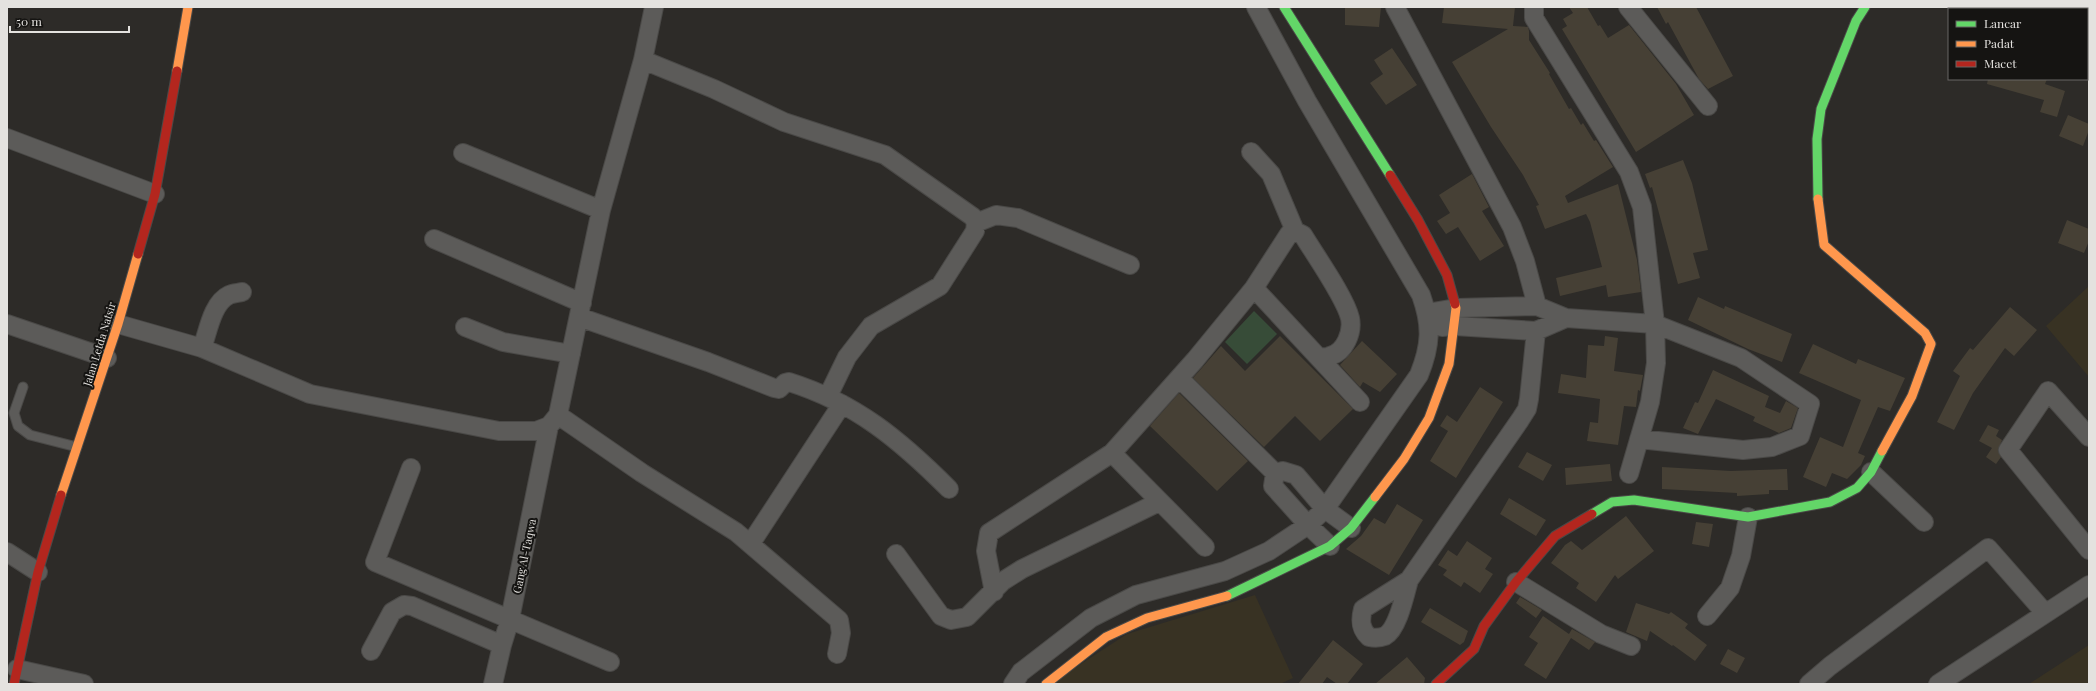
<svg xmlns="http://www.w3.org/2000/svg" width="2096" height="691" viewBox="0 0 2096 691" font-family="'Playfair Display',serif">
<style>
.commercial{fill:#383223}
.green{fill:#374c38}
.building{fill:#464035}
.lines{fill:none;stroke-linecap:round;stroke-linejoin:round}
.lane-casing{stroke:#4a4947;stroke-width:11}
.street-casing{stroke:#4a4947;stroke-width:20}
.fast-casing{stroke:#4a4947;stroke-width:11}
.slow-casing{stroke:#4a4947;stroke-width:11}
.jam-casing{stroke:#4a4947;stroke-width:11}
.lane{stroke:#5c5b59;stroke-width:9}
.street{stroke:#5c5b59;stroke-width:18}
.fast{stroke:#63d668;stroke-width:9}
.slow{stroke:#ff974d;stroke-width:9}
.jam{stroke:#b3261e;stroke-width:9}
.labels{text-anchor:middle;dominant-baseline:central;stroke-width:4;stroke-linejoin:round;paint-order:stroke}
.street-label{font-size:11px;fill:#e4e2df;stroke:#151412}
</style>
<rect width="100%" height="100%" fill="#2d2b28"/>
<!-- commercial -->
<path class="commercial" d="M2089 286V377L2046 326Z
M1255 595 1293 678 1280 684H1050L1127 634Z
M2089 645V684H2029Z"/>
<!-- green -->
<path class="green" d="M1254 311 1277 334 1247 364 1225 342Z"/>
<!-- building -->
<path class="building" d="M1345 7H1381L1379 27 1345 25Z
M1444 7H1515L1513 26 1528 27 1529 31V40L1550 73 1549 74 1569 109 1571 108 1581 125 1583 123 1594 141 1596 140 1613 167 1565 196 1568 203 1618 184 1637 260 1641 292 1608 297 1606 285 1560 296 1556 278 1602 267 1590 222 1586 214 1545 229 1536 206 1539 205 1523 175 1491 127 1452 62 1508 29 1442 23Z
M1569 7H1587L1598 26 1600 25 1608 38 1629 25 1676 84 1694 115 1636 152 1562 29 1567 26 1563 19 1573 13Z
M1657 7H1696L1733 76 1708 89 1699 79 1668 22 1666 24Z
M1392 48 1417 85 1386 105 1370 83 1383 74 1374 60Z
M1988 79H2047L2045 84 2065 91 2057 117 2040 112 2044 100 1987 84Z
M2068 115 2089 124V130L2083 146 2059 136Z
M1683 160 1692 183 1708 250 1693 253 1700 278 1678 284 1652 187 1650 188 1645 174Z
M1472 174 1489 207 1482 211 1504 246 1480 261 1458 227 1446 234 1437 221 1450 213 1439 195Z
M2067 220 2089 229V241L2084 253 2058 243Z
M1698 297 1724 309 1725 306 1792 334 1782 362 1748 349 1688 320Z
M2010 307 2037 330 2014 356 2005 348 1973 393 1954 430 1937 422 1960 376 1953 371 1970 348 1973 350Z
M1280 336 1353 409 1320 441 1295 416 1264 447 1193 378 1221 346 1245 371Z
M1605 336 1618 338 1614 371 1643 375 1640 391 1638 390 1636 407 1624 406 1618 445 1587 441 1590 422 1598 423 1600 399 1558 393 1561 374 1586 378 1588 345 1604 346Z
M1362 341 1397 374 1380 392 1363 382 1360 387 1340 365Z
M1813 344 1856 364 1858 359 1905 378 1890 411 1878 407 1858 453 1865 456 1861 465 1847 479 1832 473 1826 487 1803 477 1820 437 1843 447 1861 400 1799 373Z
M1713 370 1769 396 1765 407 1780 413 1786 401 1798 408 1791 428 1779 433 1753 421 1755 417 1716 399 1698 434 1683 428 1695 402 1698 403Z
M1480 387 1503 402 1456 478 1430 461 1448 431 1440 426 1447 415 1457 422Z
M1179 393 1248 461 1217 491 1150 426Z
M1988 425 1999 430 1996 436 2002 440 1998 450 2001 457 1996 464 1986 457 1992 448 1979 441Z
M1527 452 1552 465 1543 481 1518 467Z
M1610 464 1612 481 1566 485 1565 468Z
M1662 467 1731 471 1787 469 1788 490H1769V494L1737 496V493L1662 489Z
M1509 498 1546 520 1536 536 1500 514Z
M1397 504 1423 520 1389 575 1346 549 1361 536 1374 518 1385 524Z
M1626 516 1654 551 1618 579 1615 575 1596 602 1576 588 1579 583 1551 563 1565 545 1571 541 1582 550Z
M1696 522 1713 524 1709 547 1692 544Z
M1467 541 1492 558 1485 569 1493 574 1480 593 1464 582 1461 587 1443 575 1447 570 1438 565 1448 550 1457 556Z
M1520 597 1542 610 1536 618 1516 603Z
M1636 603 1669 614 1671 612 1688 624 1685 628 1707 645 1695 661 1673 645 1672 646 1650 631 1647 641 1626 632Z
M1430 608 1468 631 1464 642 1460 645 1421 622Z
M1543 616 1569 634 1572 629 1595 642 1589 650 1571 638 1546 679 1524 665 1538 643 1529 637Z
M1333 640 1363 664 1347 684H1337L1327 677 1322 684H1298Z
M1728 649 1745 658 1737 673 1720 664Z
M1407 657 1425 678 1424 684H1375Z"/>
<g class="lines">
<!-- lane casing -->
<g class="lane-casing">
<path id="lane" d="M23 387 14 413 18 426 30 435 77 447"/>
</g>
<!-- street casing -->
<g class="street-casing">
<path id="street" d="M1395 7 1512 227 1525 261 1537 306
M1534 7V18L1629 172 1642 207 1655 324 1656 363 1650 402 1629 474
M1628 7 1708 106
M643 60 714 89 784 122 885 155 973 217 976 223 975 231 940 286 871 326 847 357 828 396
M7 138 155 194
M1251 152 1271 174 1295 231 1303 235C1315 255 1345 297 1350 318 1353 332 1345 352 1330 356 1327 358 1322 357 1318 357
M463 153 601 210
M976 223 996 215 1018 218 1130 265
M434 239 582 303
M1254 288 1360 402
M1427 313 1456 308 1537 306 1566 318 1655 324 1741 358 1810 404 1800 436 1772 447 1743 450 1639 439
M579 317 708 362 774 388 779 389 785 383 789 382C856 403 900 440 949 489
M7 324 107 358
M118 324 202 348 310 394 499 431H536L549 426 558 415 601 210 643 60 654 7
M465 327 503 342 571 354
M1442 327 1455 326 1536 331 1566 318
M202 348C208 332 212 303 229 295 233 293 238 293 242 292
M1179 378 1275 473
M558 415 642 473 736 532 839 620 841 633 837 654
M2089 437 2048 391 2008 450 2089 550
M1112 453 1205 547
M411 468 375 562 610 662
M1871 472 1924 522
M1275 473 1283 471 1296 475 1325 509 1351 528
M1275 473 1273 486 1308 525 1330 546
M751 543 842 404
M7 552 38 572
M896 554 941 616 951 620 967 617 1003 581 1022 569 1159 502
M1409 580C1405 594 1398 629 1385 636 1380 638 1374 638 1369 637 1360 629 1360 620 1363 609L1409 580 1520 420 1527 409 1529 399 1536 331
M1516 582 1601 634 1631 646
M994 592 986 551 989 533 1112 453 1195 360 1254 288 1289 234 1295 231
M1707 616 1730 588 1741 556 1748 517
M371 651 392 612 404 605 412 606 502 645
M17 669 84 684
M493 684 502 645 510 619 549 426
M1013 684 1021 672 1091 618 1136 595 1225 571 1269 551 1308 525 1325 509 1419 375C1431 345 1432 326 1421 295L1307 101 1256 7
M1809 684 1830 666 1988 548 2045 613
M1938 684 2089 585"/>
</g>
<!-- fast casing -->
<g class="fast-casing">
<path id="fast" d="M1284 7 1390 175
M1818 199 1817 139 1821 109 1856 21 1865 7
M1592 514 1612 502 1634 500 1748 517 1830 502 1857 488 1871 472 1882 451
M1227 596 1330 546 1351 528 1375 497"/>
</g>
<!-- slow casing -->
<g class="slow-casing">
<path id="slow" d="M177 71 188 7
M1818 199 1824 245 1925 333 1931 344 1912 396 1882 451
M61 495 118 324 138 254
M1375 497 1404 459 1429 418 1449 364 1456 308 1455 304
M1046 684 1106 637 1147 618 1227 596"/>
</g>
<!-- jam casing -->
<g class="jam-casing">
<path id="jam" d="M1390 175 1418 220 1447 275 1455 304
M138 254 155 194 177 71
M14 684 38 572 61 495
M1436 684 1474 649 1484 626 1516 582 1555 536 1592 514"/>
</g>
<!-- lane -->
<use href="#lane" class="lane"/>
<!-- street -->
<use href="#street" class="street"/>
<!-- fast -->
<use href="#fast" class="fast"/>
<!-- slow -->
<use href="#slow" class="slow"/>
<!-- jam -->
<use href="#jam" class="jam"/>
</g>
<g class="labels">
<!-- street labels -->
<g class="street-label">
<text transform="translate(99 344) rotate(-73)">Jalan Letda Natsir</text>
<text transform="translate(524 556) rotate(-78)">Gang Al-Taqwa</text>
</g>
</g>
<!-- border -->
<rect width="2096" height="691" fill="none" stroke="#e4e2df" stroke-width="16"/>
<!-- legend -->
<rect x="1948" y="8" width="140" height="72" fill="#151412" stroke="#686664"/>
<rect x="1956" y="21" width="20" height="6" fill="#63d668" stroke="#686664"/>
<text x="1984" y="28" font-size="12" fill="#e4e2df">Lancar</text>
<rect x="1956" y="41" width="20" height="6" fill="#ff974d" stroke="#686664"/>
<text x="1984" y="48" font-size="12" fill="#e4e2df">Padat</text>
<rect x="1956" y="61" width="20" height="6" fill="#b3261e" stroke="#686664"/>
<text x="1984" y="68" font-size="12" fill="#e4e2df">Macet</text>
<!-- scale -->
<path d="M10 26v6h119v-6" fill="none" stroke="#e4e2df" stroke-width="2"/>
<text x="16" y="26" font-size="12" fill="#e4e2df" stroke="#151412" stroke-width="3" paint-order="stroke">50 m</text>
</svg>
